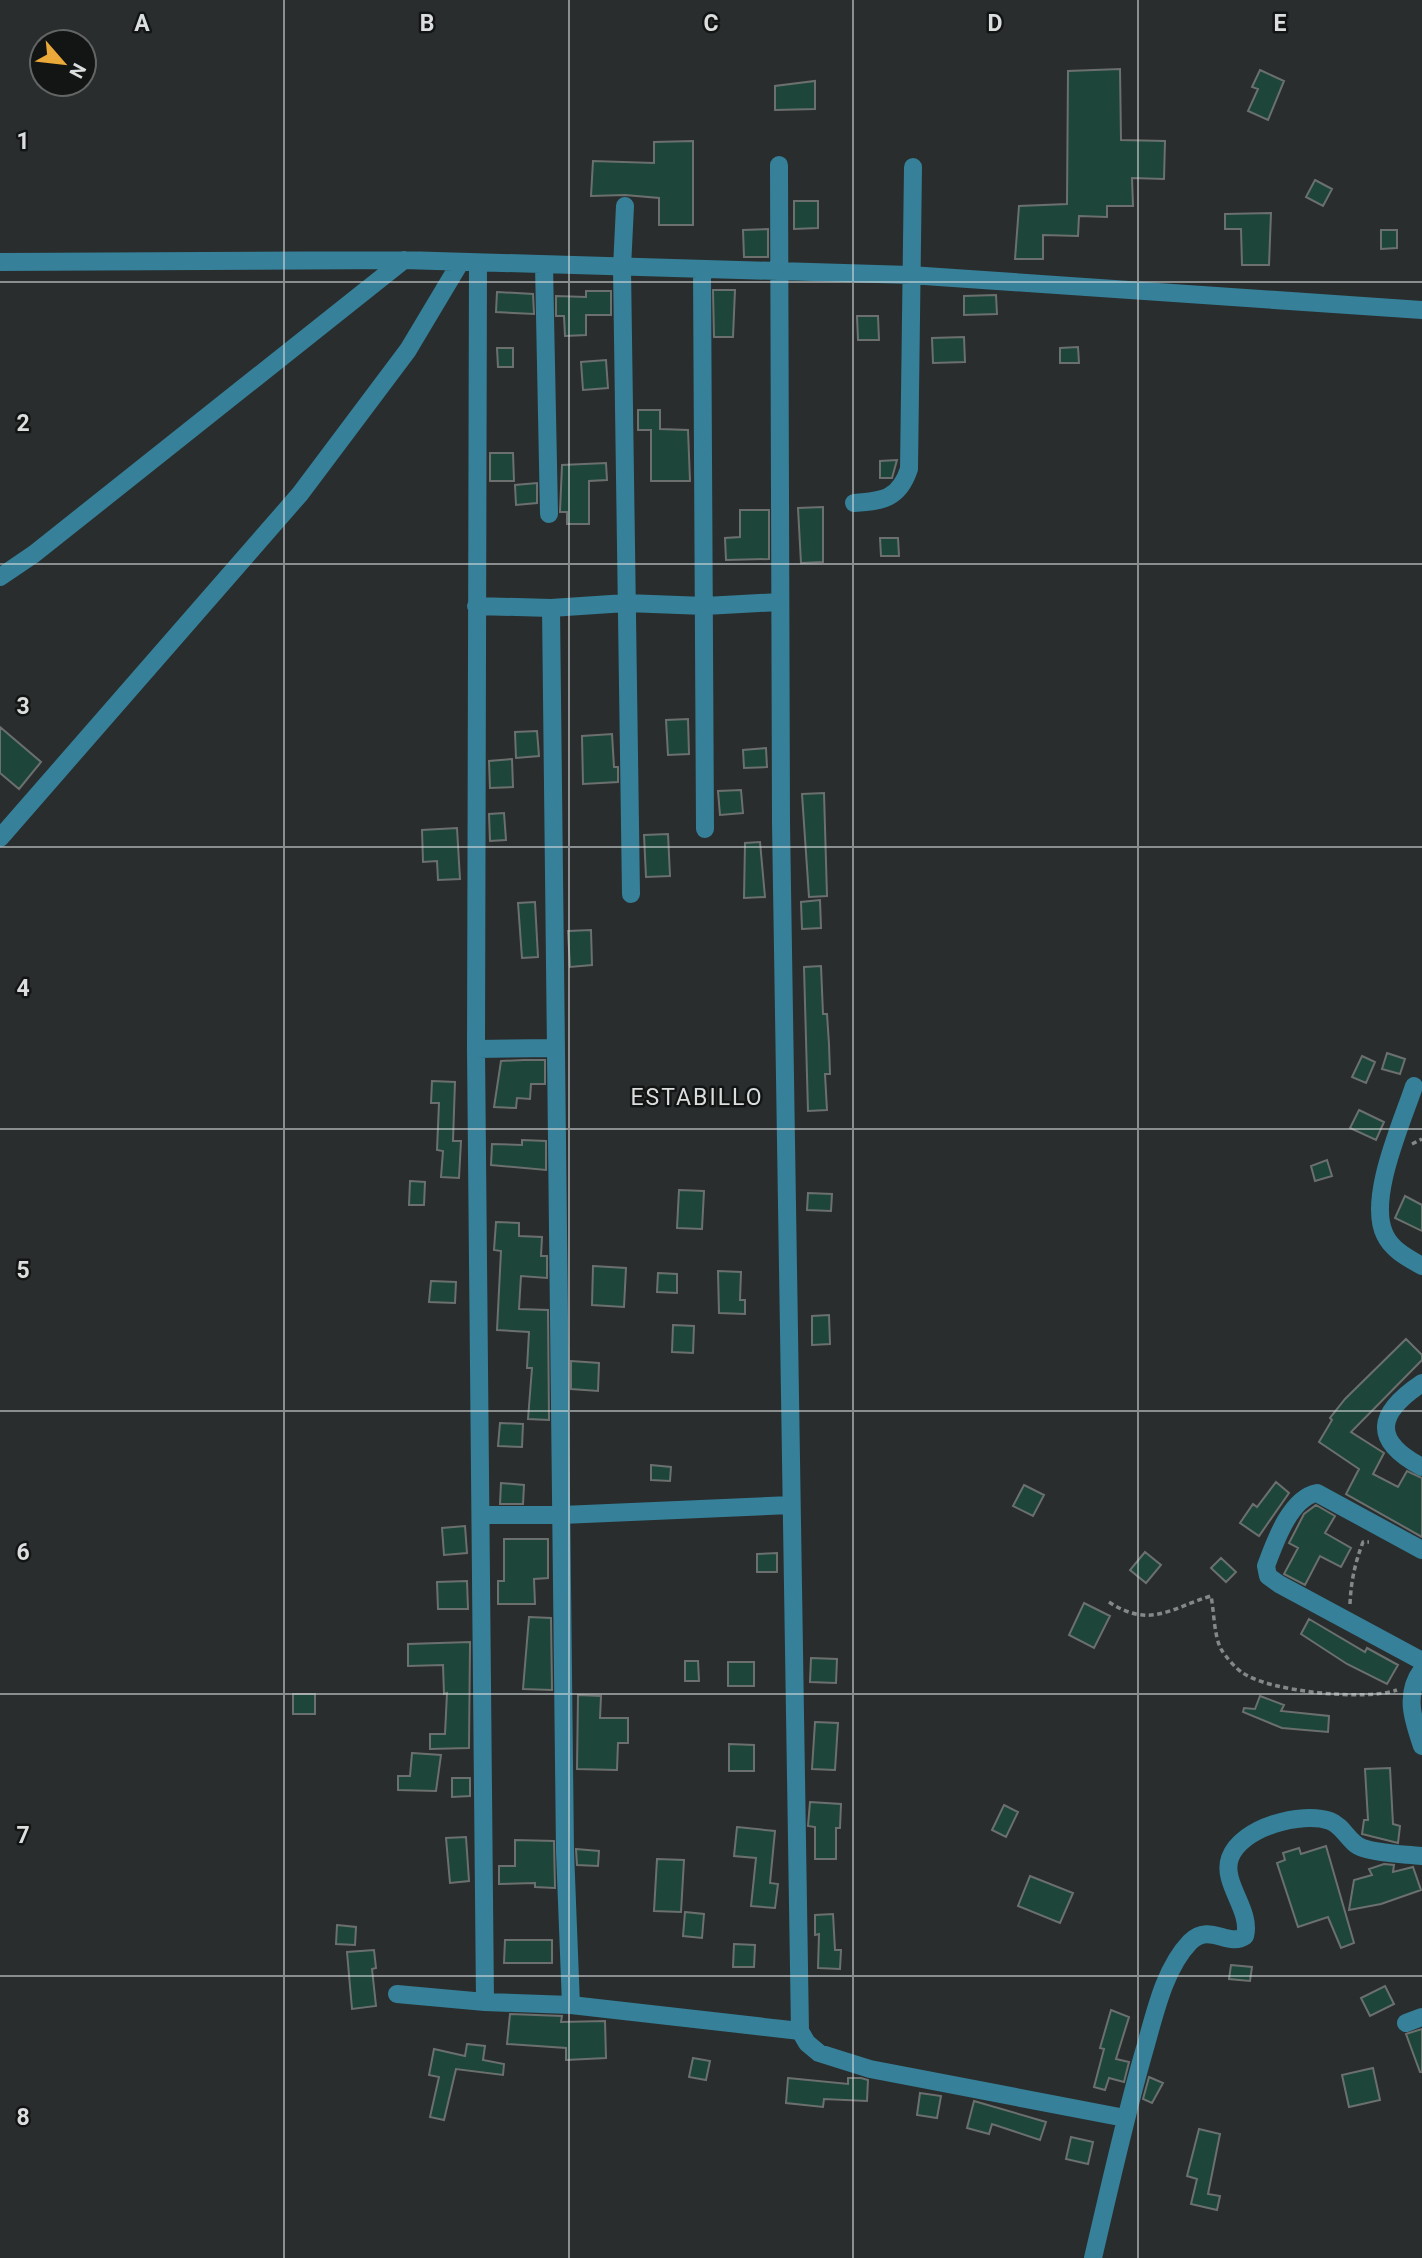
<svg xmlns="http://www.w3.org/2000/svg" width="1422" height="2258" viewBox="0 0 1422 2258" font-family="Roboto,sans-serif">
<style>
.building{fill:#1d453a;stroke:#6b706e;stroke-width:2}
.lines{fill:none;stroke-linecap:round;stroke-linejoin:round}
.path{stroke:#858888;stroke-width:3.5;stroke-dasharray:5 3.5;stroke-linecap:butt}
.minor{stroke:#368099;stroke-width:18}
.grid{fill:none;stroke:#dbdede;stroke-width:2;stroke-opacity:0.55}
.labels{text-anchor:middle;dominant-baseline:central;stroke-width:5;stroke-linejoin:round;paint-order:stroke}
.neighbourhood-label{font-size:23px;letter-spacing:2px;fill:#dbdede;stroke:#131515}
.grid-label{font-size:23px;text-anchor:middle;font-weight:bold;fill:#dbdede;stroke:#131515;stroke-width:5;stroke-linejoin:round;paint-order:stroke}
</style>
<rect width="100%" height="100%" fill="#292d2d"/>
<!-- building -->
<path class="building" d="M1120 69 1121 140 1165 141 1164 179 1132 178 1133 206H1107V217L1079 216 1078 236 1043 235V259H1015L1019 206 1067 204 1068 71Z
M1260 70 1284 81 1268 120 1248 111 1258 89 1252 87Z
M815 81V109L775 110V86Z
M693 141V225H659V198L625 195 591 196 593 161 654 163V142Z
M1315 180 1332 189 1323 206 1306 197Z
M794 201H818V228L794 229Z
M1271 213 1269 265H1242L1241 229H1225V214Z
M768 229V257H744L743 230Z
M1381 230H1397V248L1381 249Z
M713 290H735L733 337H714Z
M586 291H611V315H586V335L565 336 564 316H556V296L586 297Z
M497 292 533 294 534 314 496 312Z
M996 295 997 314 964 315V296Z
M857 316H878L879 340H858Z
M964 337 965 362 933 363 932 338Z
M1078 347 1079 363H1060V348Z
M497 348H513V367H498Z
M606 360 608 388 583 390 581 362Z
M638 410H660V429L688 430 690 481H651V430H638Z
M490 453H513L514 481H490Z
M897 460 892 478H880V461Z
M606 463 607 480 589 481V524H567V512H560L562 465Z
M537 483V503L516 505 515 485Z
M823 507V562L801 563 798 508Z
M740 510H769V559L726 560 725 538 740 537Z
M880 538H898L899 556H881Z
M688 719 689 754 668 755 666 720Z
M0 727 41 762 19 789 0 773Z
M537 731 539 756 516 758 515 732Z
M612 734 614 767H618V782L583 784 582 736Z
M766 748 767 767 744 768 743 750Z
M512 759 513 787 490 788 489 761Z
M741 790 743 813 720 815 718 791Z
M824 793 827 896 809 897 802 794Z
M504 813 506 840 490 841 489 814Z
M457 828 460 879 438 880 437 861 423 862 422 830Z
M668 834 670 876 646 877 644 835Z
M760 842 765 897 744 898 745 843Z
M820 900 821 928 802 929 801 902Z
M535 902 538 957 522 958 518 903Z
M591 930 592 965 570 967 568 931Z
M821 966 823 1014H827L829 1044 830 1074H825L827 1110 808 1111 804 967Z
M1387 1053 1405 1059 1400 1074 1382 1069Z
M1362 1056 1375 1062 1366 1083 1352 1077Z
M524 1060H545V1084H531L530 1099 517 1098 516 1108 494 1107 501 1061Z
M432 1081 455 1082 453 1141H461L459 1178 441 1177 443 1151 437 1150 439 1103H431Z
M1359 1110 1384 1122 1376 1140 1350 1128Z
M522 1140 546 1141V1170L491 1165 492 1144 522 1145Z
M1327 1160 1332 1176 1315 1181 1311 1166Z
M410 1181 425 1182 424 1205H409Z
M679 1190 704 1191 702 1229 677 1228Z
M808 1193 832 1194 831 1211 807 1210Z
M1405 1196 1422 1205V1231L1395 1218Z
M496 1222 519 1223V1236L542 1237 541 1256H547V1278L521 1276 519 1309 548 1310 549 1420 528 1419 532 1368H527L529 1332 497 1330 501 1251 494 1250Z
M593 1266 626 1268 624 1307 592 1305Z
M718 1271 741 1272 740 1300H745V1314L719 1313Z
M658 1273 677 1274V1293L657 1292Z
M431 1281 456 1282 455 1303 429 1302Z
M829 1315 830 1344 812 1345V1316Z
M673 1325 694 1326 693 1353 672 1352Z
M1406 1339 1422 1355V1360L1351 1432 1384 1453 1373 1474 1398 1487 1407 1471 1422 1478V1537L1346 1494 1359 1469 1319 1442 1332 1420 1330 1418 1345 1399Z
M571 1361 599 1363 598 1391 571 1389Z
M500 1423 523 1424 522 1447 498 1446Z
M651 1465 671 1467 670 1481 651 1480Z
M1276 1482 1289 1493 1259 1536 1240 1523 1253 1504 1257 1507Z
M501 1483 524 1485 523 1504H500Z
M1024 1485 1044 1495 1033 1516 1013 1506Z
M1316 1505 1335 1516 1325 1533 1351 1548 1341 1567 1320 1556 1305 1585 1284 1574 1298 1548 1289 1543 1304 1514Z
M465 1526 467 1553 444 1555 442 1528Z
M504 1539H548V1578L534 1579 535 1604H498V1581H504Z
M1145 1552 1161 1565 1146 1583 1130 1570Z
M777 1553V1572H757V1554Z
M1221 1558 1236 1572 1226 1582 1211 1568Z
M467 1581 468 1609H438L437 1582Z
M1084 1603 1110 1616 1094 1648 1069 1635Z
M529 1617 551 1618 552 1690 523 1689Z
M1309 1619 1365 1652 1367 1648 1398 1665 1387 1684 1347 1664 1301 1634Z
M470 1642 469 1748 430 1749V1734H445L447 1693 444 1694 443 1665 408 1666V1644Z
M811 1658 837 1659 836 1683 810 1682Z
M685 1661H698L699 1681H685Z
M728 1662H754V1686H728Z
M293 1694H315V1714H293Z
M578 1695 601 1696 600 1718H628V1743H618L617 1770 577 1769Z
M1260 1696 1284 1705 1281 1711 1329 1716 1328 1732 1282 1728 1243 1712 1244 1708 1255 1709Z
M815 1722 838 1723 835 1770 812 1769Z
M729 1744 754 1745V1771H729Z
M412 1753 441 1755 436 1791 398 1790V1776H410Z
M1390 1768 1393 1824 1400 1826 1398 1843 1362 1834 1364 1820H1368L1365 1769Z
M452 1778H470V1796L452 1797Z
M810 1802 841 1804 840 1828H836V1859H815V1827L808 1826Z
M1004 1805 1018 1812 1006 1837 992 1830Z
M737 1827 775 1831 770 1883 778 1884 775 1908 751 1906 756 1858 734 1856Z
M466 1837 469 1881 450 1883 446 1838Z
M515 1840 554 1841 555 1888 535 1887V1883L499 1884V1866H515Z
M1326 1846 1354 1943 1341 1948 1328 1917 1298 1927 1277 1863 1285 1860 1283 1853 1299 1848 1301 1854Z
M576 1849 599 1851 598 1866 577 1865Z
M657 1859 684 1860 681 1912 654 1911Z
M1384 1864 1394 1865 1393 1872 1413 1867 1421 1890 1381 1904 1349 1910 1354 1880 1372 1875 1369 1869Z
M1030 1876 1073 1893 1060 1923 1018 1906Z
M685 1912 704 1914 702 1938 683 1936Z
M833 1914 835 1950H841L840 1969 818 1968 819 1934 815 1935V1915Z
M337 1925 356 1927 355 1945 336 1944Z
M505 1940H552V1963H504Z
M734 1944 755 1945 754 1967H733Z
M374 1950 376 1968 372 1969 376 2006 352 2009 347 1952Z
M1231 1965 1252 1967 1250 1981 1229 1979Z
M1385 1986 1394 2004 1370 2016 1361 1998Z
M1111 2010 1129 2017 1116 2059 1129 2062 1124 2082 1109 2078 1105 2090 1094 2087 1104 2049 1100 2048Z
M510 2014 562 2016 561 2022 605 2021 606 2058 566 2060V2048L507 2044Z
M1422 2029V2072H1420L1406 2034Z
M467 2044 485 2046 483 2060 504 2064 503 2075 456 2069 444 2120 430 2117 439 2077 429 2075 434 2049 465 2056Z
M693 2058 710 2061 706 2080 689 2077Z
M1373 2068 1380 2100 1349 2107 1342 2075Z
M1149 2077 1163 2083 1152 2103 1143 2099Z
M788 2078 848 2084V2078H861L868 2080 867 2101 824 2099 823 2107 786 2103Z
M920 2093 941 2096 937 2118 917 2115Z
M974 2101 1046 2122 1040 2140 992 2124 989 2134 967 2128Z
M1199 2129 1220 2134 1208 2194 1220 2196 1217 2210 1191 2204 1197 2179 1187 2176Z
M1071 2137 1093 2142 1088 2164 1066 2159Z"/>
<g class="lines">
<!-- path -->
<path class="path" d="M1412 1144 1422 1139
M1109 1602C1150 1629 1171 1608 1211 1596 1214 1611 1214 1636 1221 1649 1225 1656 1236 1669 1243 1673 1270 1692 1367 1701 1397 1690
M1350 1604C1351 1581 1355 1563 1363 1542H1369"/>
<!-- minor -->
<path class="minor" d="M625 206 622 268 631 894
M0 262 404 260 910 275 1422 310
M478 264 476 1049 485 2002
M544 265 549 514
M702 270 705 829
M854 503C883 501 899 499 909 469L913 167
M0 577 34 554 404 260
M476 606 551 608 626 603 705 606 780 602
M551 608 565 1851 571 2005
M0 838 300 494 408 350 460 263
M476 1049 556 1048
M1414 1086C1402 1123 1367 1199 1385 1235 1392 1250 1408 1258 1422 1266
M1422 1383C1377 1413 1371 1440 1422 1467
M481 1515H562L791 1505
M1422 1550 1317 1493C1290 1498 1275 1542 1266 1566L1268 1576 1279 1584 1422 1661
M1422 1670C1404 1694 1413 1720 1422 1746
M397 1994 485 2002 571 2005 800 2031 781 823 779 165
M1406 2023 1422 2017
M800 2031 807 2043 819 2053 870 2069 1125 2118
M1093 2258C1109 2190 1124 2122 1143 2055 1154 2018 1163 1970 1190 1942 1209 1922 1229 1948 1245 1936 1252 1910 1221 1883 1230 1858 1241 1827 1302 1811 1330 1821 1344 1826 1349 1844 1363 1848 1381 1854 1403 1854 1422 1856"/>
</g>
<!-- grid -->
<path class="grid" d="M284 0V2258M569 0V2258M853 0V2258M1138 0V2258M0 282H1422M0 564H1422M0 847H1422M0 1129H1422M0 1411H1422M0 1694H1422M0 1976H1422"/>
<g class="labels">
<!-- neighbourhood labels -->
<g class="neighbourhood-label">
<text x="697" y="1097">ESTABILLO</text>
</g>
</g>
<g class="grid-label">
<text x="142" y="31">A</text>
<text x="427" y="31">B</text>
<text x="711" y="31">C</text>
<text x="995" y="31">D</text>
<text x="1280" y="31">E</text>
<text x="23" y="149">1</text>
<text x="23" y="431">2</text>
<text x="23" y="714">3</text>
<text x="23" y="996">4</text>
<text x="23" y="1278">5</text>
<text x="23" y="1560">6</text>
<text x="23" y="1843">7</text>
<text x="23" y="2125">8</text>
</g>
<!-- north arrow -->
<g transform="translate(63 63) rotate(118)"><circle r="33" fill="#131515" stroke="#636565" stroke-width="2"/>
<path d="M0-5L12 26L0 18L-12 26Z" fill="#eba939"/>
<text y="-10" font-size="19" font-weight="bold" text-anchor="middle" fill="#dbdede">N</text>
</g>
</svg>
